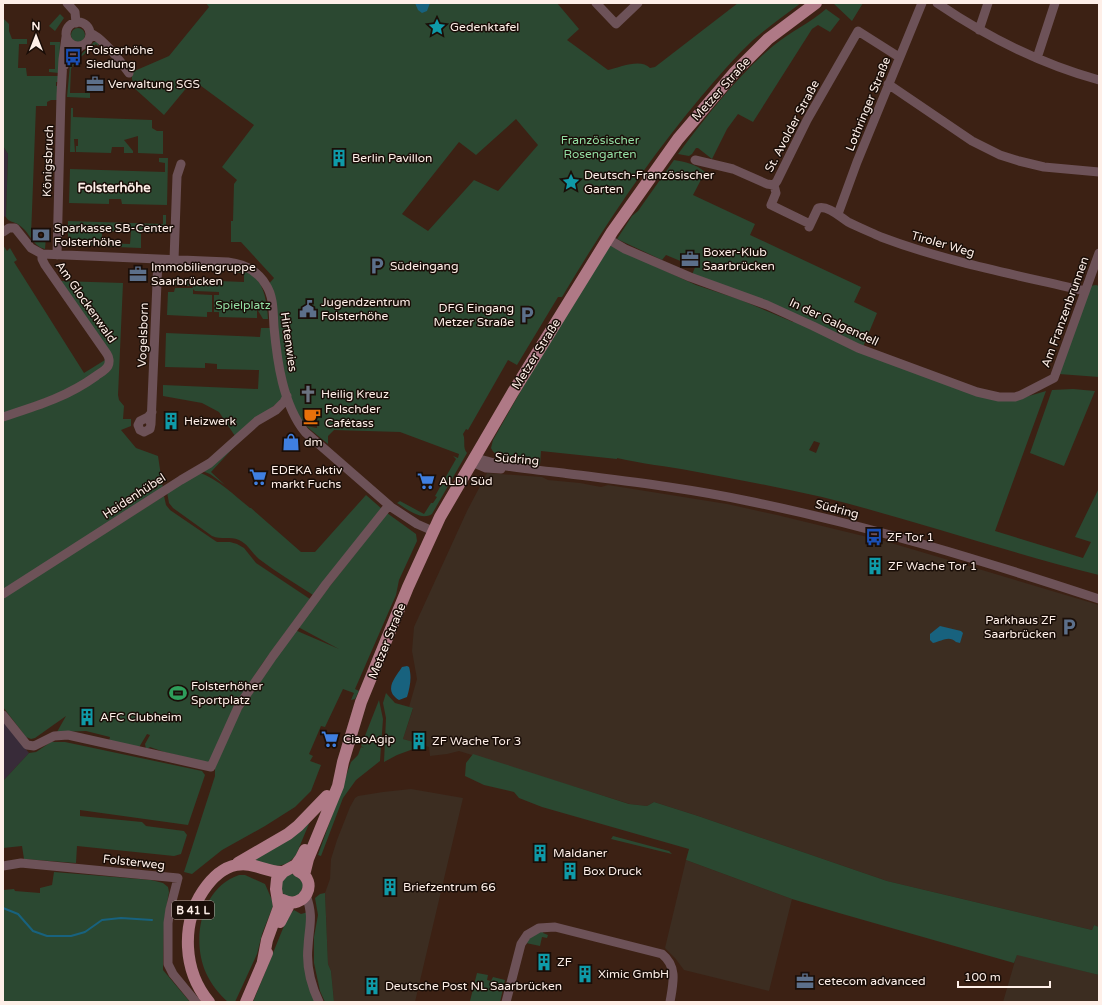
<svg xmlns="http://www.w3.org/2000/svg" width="1102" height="1005" viewBox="0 0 1102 1005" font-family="'Varela Round',sans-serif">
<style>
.industrial{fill:#3c2d21}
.education{fill:#382b39}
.green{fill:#2b4831;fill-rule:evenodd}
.water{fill:#18627e}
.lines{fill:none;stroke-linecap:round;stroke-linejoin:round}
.stream{stroke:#18627e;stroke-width:2}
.minor{stroke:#6d5258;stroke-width:9}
.major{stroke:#af7986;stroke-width:12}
.labels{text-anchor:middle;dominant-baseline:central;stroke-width:3;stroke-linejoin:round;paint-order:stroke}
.shield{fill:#1a0e08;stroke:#baaca5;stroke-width:1}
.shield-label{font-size:11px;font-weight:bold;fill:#feefe8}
.poi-label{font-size:12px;fill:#feefe8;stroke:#1a0e08;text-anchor:start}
.street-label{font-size:12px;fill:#feefe8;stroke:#1a0e08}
.park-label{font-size:12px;fill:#93dfa4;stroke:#1a0e08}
.neighbourhood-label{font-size:13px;font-weight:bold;fill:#feefe8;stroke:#1a0e08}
</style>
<rect width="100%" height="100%" fill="#3c2114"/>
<!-- industrial -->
<path class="industrial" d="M487 473 542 477 548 480 580 483 601 487 608 485 727 504 777 515 888 542 1099 605V927L1094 925 1092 930 887 881 698 816 654 802 647 806 630 804 459 751 447 754 430 756 429 747 403 739 413 709 409 707 417 679 412 651 414 627 467 511Z
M411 789 463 798 415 1002H334L331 971 328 964 325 893 330 879 331 859 337 840 350 807 355 798 358 796 383 792Z
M686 860 792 899 769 991 684 970 675 958 665 948Z
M1017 954 1099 975V1002H1003Z"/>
<!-- education -->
<path class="education" d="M3 146 8 154 6 217 3 216Z
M3 721 29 753 3 781Z"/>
<!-- green -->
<path class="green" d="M206 3H557L579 29 567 40 608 70C620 67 641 58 650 68L655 67 738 3H801C785 15 768 27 753 40 734 58 717 78 700 98 648 160 603 228 562 297H558L517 365 508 360 468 430 466 429 463 434C466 441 462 447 467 453L432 514C421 521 407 509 397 503L400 501 424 514 431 503H433L437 497 435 496 456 459 453 456 458 458 459 454 400 432 334 430 328 436V444L306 426 317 428V426C306 426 300 420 292 412L267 286 274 278 241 242H231V221H233L234 184 237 180 222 167 254 125 193 80 164 115 133 87C133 82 131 77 132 72L169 56 209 7ZM516 119 538 145 498 191 474 180 428 231 402 214 459 142 476 155Z
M833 3H863L852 21Z
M826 9 840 19 830 32 818 25 812 29 753 122 738 114 727 129 712 159 698 148H696L692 154 689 156 678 154C706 117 737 76 773 46 790 32 810 23 826 9Z
M60 14 64 18 55 31 49 26Z
M3 18 9 24V31L12 39H27V44H19L18 68H26L27 76H58V82H56V86H58L57 100H51L47 102V106H36L31 236 46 237 45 249C32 246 30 232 19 225 14 221 9 223 6 217L8 154 3 146Z
M71 35a7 7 0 1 1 14 0a7 7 0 1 1-14 0Z
M50 42H60L59 73 49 72V69H55V45H50Z
M94 42H96L99 43 98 46 96 44 75 62 76 64 75 65H73L71 69 70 93H90V98L67 97 70 65Z
M71 108H73V117L152 120V128L157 131H163V154L138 153V136L124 140 133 151V153H124V147H112L111 153 76 152V146H78V139H74L75 152H70Z
M159 158H168L167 205 122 204 121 199H109V204L69 203 70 169 165 172V163L159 162Z
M674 160C685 162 696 164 705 172L693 195 755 224 750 235 861 287 854 302 877 313 863 347 692 275 695 267 666 255 662 260 617 239 632 216 638 211Z
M163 215H166V232H141V248L68 245V221L163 224ZM102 231 131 232 130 244 102 243Z
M3 245 7 251 10 248 17 260 14 262 84 373 105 360 104 358 106 357 105 365 70 389 3 414Z
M609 245 696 285 741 300 793 322 794 320 1012 401 1046 391 995 531 1083 558 1091 542 1075 537 1099 488V575C1006 552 915 520 822 497 779 487 735 479 692 471 667 466 642 464 617 458V459L541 451 540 465C525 463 498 463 491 448L493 440 539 359ZM814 441 820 443 816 453 809 450Z
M236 269C262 270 267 298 268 319H263L257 309V318L219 317V312H214V295H219V292L195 291 193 289V294L212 295V312H207V317L167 315 168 292H174L175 288H193L192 286 168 285V279L244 282V273H236Z
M60 281 123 283 118 395 119 400 124 406 123 419H131V426L121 430 136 448 158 456 163 489 3 590V420L45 407 112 364Z
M1096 285 1099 286V377L1059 374 1090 286Z
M261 328H270L284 398 235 436 219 412 202 403 163 396V385L258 389 259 370 217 369V364L205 363V368L165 367 166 333 260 337Z
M1073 389 1095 391 1064 466 1030 453 1052 390Z
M234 447 211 472 225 485 210 474 200 470Z
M198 472C218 479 234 495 250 508H251L301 552H315L366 495 382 509 313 595C295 583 276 572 259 559 252 553 248 544 239 540 230 536 221 540 212 536L173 508 169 503 167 492Z
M164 496 166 505 170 510 211 538 217 542H230L237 544 244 548 256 563 310 599 262 664 235 706 209 763 164 752 150 747 147 749H146L145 744 150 735 147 734 138 749 109 741 110 737 86 731 57 732 66 716 35 738 31 739 26 737 3 707V597Z
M387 513 416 534 417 541 399 580 396 595 355 689 359 691 355 699 351 700 354 693 343 689 325 727 321 726 309 754 313 756 310 761 321 765 311 791 295 807 265 826 222 850 192 874 184 872 215 776V768L236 718 295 630 339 649 298 627Z
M386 693 395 703 413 708 403 739 417 743 416 748 397 755 384 762 386 718 383 703Z
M379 700 383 719 380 761 356 780 343 798 321 856 318 855 351 762 358 755 361 747 364 748 361 746Z
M51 742H65L202 771 205 775 188 825 80 810V816L142 822 146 826 184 831 187 835 181 854 174 856 77 846 76 863 24 859 22 846 3 848V781L29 753 36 752Z
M473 754 629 804 647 806 654 802 698 816 887 881 1092 930 1094 925 1099 927V975L1017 955 1014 963 839 913 792 899 686 860 689 849 542 807 519 798 514 792 484 785 465 776 466 763Z
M313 814 296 855C283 872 267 865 250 860Z
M613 836 669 851 672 854 611 839Z
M54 872 151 880 163 883 168 887 169 892 164 921 163 970 190 1002H3V890L14 889 15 891 40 893V888L52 885Z
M292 874 296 875 304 884 299 896 287 897C281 893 281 889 281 882L287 875Z
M239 875H245L265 884 272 900 273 906 262 934 257 954 235 1002H228C219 994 211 984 206 973 191 939 201 888 239 875Z
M325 893 328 964 331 971 334 1002H325L320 991 314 963V937L318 915 315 898 320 894Z
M294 910 301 914 308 912 315 1002H253L286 921H287L291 913Z
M544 930 543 933 548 935 547 938 542 937 540 946 526 943 530 937Z
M477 973 488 975 487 980 491 981 493 977 505 980 500 1002 470 1001Z"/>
<!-- water -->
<path class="water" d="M415 3H430L427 11 422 13 418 10Z
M940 626 961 631 963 633 960 643 956 642C949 635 942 641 933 643L930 640V634Z
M407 666 409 667C412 677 410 687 407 697L399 700C383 690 395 678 402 667Z"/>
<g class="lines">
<!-- stream -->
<path class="stream" d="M3 908 18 914 33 931 47 936H71L85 932 102 920 121 918 152 920"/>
<!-- minor -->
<path class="minor" d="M67 3 75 12 76 23
M596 3 616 24 638 3
M937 3C987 37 1041 64 1099 80
M66 34a12 12 0 1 1 24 0a12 12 0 1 1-24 0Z
M979 30 988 3
M90 33C103 38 121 62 129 73
M1037 58 1055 3
M64 66 68 58 81 46
M888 84 972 141 1000 155 1019 161 1044 167 1099 172
M695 160 733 169 767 184 774 185 777 181 807 120 858 31 899 57
M774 185 776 193 771 205 810 224
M838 214 857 162 922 3
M809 227 818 208C828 205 840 217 848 222 858 227 870 232 881 237 947 262 1017 275 1085 291
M3 232 9 228H15L31 248 42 254 228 262C244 264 258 271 266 285 274 297 273 313 274 327 277 361 283 405 305 432L391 507 417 524 433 531
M608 239 625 249 690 277 767 305 813 326 858 348 977 392 999 397H1015L1021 395 1054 378 1099 253
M57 255 61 95 63 59 66 37
M174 260 177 176 181 164
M3 417C37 406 67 397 96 376 100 373 106 370 108 366 110 362 109 357 107 354L45 265 42 259V254
M149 420 151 424 150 429 144 432 140 430 138 425 140 421 148 417 152 412
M151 424 158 259
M474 459C485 458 495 465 506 466 525 469 544 471 563 473 625 481 687 488 748 501 867 525 984 561 1099 599
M472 462 486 468 501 469
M3 594 181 480 210 463 257 421 276 410 284 402 287 396
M3 715 27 745 34 746 54 736 68 735 211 767 238 707 273 656 326 584 389 505
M3 866 21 863 31 864 178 878 170 909 168 923V964L173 974 196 1002
M306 895C314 918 309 925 308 947 306 966 311 985 319 1002
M506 1002 521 944 527 935 539 928 555 927 662 954C678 967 673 984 670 1002"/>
<!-- major -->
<path class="major" d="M238 863 288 834 298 826 327 796
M304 875 308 859 338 786 343 762 361 702 408 587 440 517 513 392 612 232 678 139 735 72 768 39 816 3
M283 900C304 911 320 881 298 871
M280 922 290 903
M263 961 267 940 279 907 276 889 277 879 283 872 296 865 301 858 305 850
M209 1002C183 971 181 924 203 891 211 879 222 868 236 865 253 861 266 873 283 872
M246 1002 267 953"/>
</g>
<!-- icons -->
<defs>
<g id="sight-bare" transform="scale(1.38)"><path d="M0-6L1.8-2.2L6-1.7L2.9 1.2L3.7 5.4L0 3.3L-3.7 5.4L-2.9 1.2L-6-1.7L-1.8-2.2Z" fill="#0f9aa8" stroke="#1a0e08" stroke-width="2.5" paint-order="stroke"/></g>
<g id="bus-bare" transform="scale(1.38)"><path d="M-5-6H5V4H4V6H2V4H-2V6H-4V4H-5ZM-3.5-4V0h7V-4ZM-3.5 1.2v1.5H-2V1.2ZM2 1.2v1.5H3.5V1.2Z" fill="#1a4fb4" stroke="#1a0e08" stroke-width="2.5" paint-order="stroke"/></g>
<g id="office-bare" transform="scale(1.38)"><path d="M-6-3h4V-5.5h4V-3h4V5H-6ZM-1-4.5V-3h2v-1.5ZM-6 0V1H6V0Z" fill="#5c6f8a" stroke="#1a0e08" stroke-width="2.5" paint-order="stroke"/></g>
<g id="building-bare" transform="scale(1.38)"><path d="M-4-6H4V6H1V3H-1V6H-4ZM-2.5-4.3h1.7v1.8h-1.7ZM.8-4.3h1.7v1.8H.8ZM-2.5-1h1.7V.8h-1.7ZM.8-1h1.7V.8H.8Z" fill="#0f9aa8" stroke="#1a0e08" stroke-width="2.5" paint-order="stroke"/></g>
<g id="bank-bare" transform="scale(1.38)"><path d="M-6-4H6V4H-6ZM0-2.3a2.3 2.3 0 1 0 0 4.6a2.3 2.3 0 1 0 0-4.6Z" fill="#5c6f8a" stroke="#1a0e08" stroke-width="2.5" paint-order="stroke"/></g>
<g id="parking-bare" transform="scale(1.38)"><path d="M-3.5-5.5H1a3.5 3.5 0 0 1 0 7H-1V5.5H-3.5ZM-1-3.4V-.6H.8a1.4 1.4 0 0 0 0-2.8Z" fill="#5c6f8a" stroke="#1a0e08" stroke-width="2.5" paint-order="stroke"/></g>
<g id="civic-bare" transform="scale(1.38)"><path d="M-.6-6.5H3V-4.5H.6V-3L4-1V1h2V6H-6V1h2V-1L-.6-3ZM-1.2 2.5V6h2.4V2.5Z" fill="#5c6f8a" stroke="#1a0e08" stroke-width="2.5" paint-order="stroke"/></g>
<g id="church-bare" transform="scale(1.38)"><path d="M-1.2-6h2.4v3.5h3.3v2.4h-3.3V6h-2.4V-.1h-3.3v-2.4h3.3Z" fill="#6b7280" stroke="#1a0e08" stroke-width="2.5" paint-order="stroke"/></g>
<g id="cafe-bare" transform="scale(1.38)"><path d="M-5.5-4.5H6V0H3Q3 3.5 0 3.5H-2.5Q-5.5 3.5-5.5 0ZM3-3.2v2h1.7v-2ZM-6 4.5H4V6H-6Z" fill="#e8710a" stroke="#1a0e08" stroke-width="2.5" paint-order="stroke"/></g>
<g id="shop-bare" transform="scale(1.38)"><path d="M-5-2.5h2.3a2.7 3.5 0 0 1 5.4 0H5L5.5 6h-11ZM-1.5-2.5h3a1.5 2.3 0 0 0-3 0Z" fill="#3f7fe0" stroke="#1a0e08" stroke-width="2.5" paint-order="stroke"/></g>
<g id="supermarket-bare" transform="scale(1.38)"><path d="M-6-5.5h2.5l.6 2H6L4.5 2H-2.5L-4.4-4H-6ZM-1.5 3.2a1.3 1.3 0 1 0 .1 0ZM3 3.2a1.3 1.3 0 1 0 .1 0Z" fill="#3f7fe0" stroke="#1a0e08" stroke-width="2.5" paint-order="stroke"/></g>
<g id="stadium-bare" transform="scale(1.38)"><path d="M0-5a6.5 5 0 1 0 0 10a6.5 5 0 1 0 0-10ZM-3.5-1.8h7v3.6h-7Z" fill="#2e9e5b" stroke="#1a0e08" stroke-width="2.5" paint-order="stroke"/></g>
</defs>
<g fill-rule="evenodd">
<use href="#sight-bare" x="437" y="27"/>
<use href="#bus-bare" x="73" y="57"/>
<use href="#office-bare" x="95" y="84"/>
<use href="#building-bare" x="339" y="158"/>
<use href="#sight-bare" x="571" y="182"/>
<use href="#bank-bare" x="41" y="235"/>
<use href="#office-bare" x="690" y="259"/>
<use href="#parking-bare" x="377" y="266"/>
<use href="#office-bare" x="138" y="274"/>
<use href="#civic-bare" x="308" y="309"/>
<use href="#parking-bare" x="527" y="315"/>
<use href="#church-bare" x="308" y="394"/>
<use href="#cafe-bare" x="312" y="416"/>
<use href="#building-bare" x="171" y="421"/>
<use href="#shop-bare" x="291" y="442"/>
<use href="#supermarket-bare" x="258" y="477"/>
<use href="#supermarket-bare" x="426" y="481"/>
<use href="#bus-bare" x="874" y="537"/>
<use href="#building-bare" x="875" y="566"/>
<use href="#parking-bare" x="1069" y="627"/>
<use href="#stadium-bare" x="178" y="693"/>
<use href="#building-bare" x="87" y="717"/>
<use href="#supermarket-bare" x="330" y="739"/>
<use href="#building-bare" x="419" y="741"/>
<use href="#building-bare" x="540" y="853"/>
<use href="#building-bare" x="570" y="871"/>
<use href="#building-bare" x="390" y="887"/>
<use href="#building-bare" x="544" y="962"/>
<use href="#building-bare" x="585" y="974"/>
<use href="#office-bare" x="805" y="981"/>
<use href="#building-bare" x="372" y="986"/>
</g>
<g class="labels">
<!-- shield labels -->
<rect class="shield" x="172" y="901" width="42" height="18" rx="3"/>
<g class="shield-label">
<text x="193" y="910">B 41 L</text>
</g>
<!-- poi labels -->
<g class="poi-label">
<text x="450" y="27">Gedenktafel</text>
<text x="86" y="50">Folsterhöhe<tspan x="86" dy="14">Siedlung</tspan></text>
<text x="108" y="84">Verwaltung SGS</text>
<text x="352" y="158">Berlin Pavillon</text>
<text x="584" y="175">Deutsch-Französischer<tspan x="584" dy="14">Garten</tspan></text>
<text x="54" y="228">Sparkasse SB-Center<tspan x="54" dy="14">Folsterhöhe</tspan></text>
<text x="703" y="252">Boxer-Klub<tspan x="703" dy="14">Saarbrücken</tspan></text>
<text x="390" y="266">Südeingang</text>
<text x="151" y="267">Immobiliengruppe<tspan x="151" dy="14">Saarbrücken</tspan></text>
<text x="321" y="302">Jugendzentrum<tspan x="321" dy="14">Folsterhöhe</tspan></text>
<text x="514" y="308" text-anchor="end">DFG Eingang<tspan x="514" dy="14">Metzer Straße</tspan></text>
<text x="321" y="394">Heilig Kreuz</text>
<text x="325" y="409">Folschder<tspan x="325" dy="14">Cafétass</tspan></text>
<text x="184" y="421">Heizwerk</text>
<text x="304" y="442">dm</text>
<text x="271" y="470">EDEKA aktiv<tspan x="271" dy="14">markt Fuchs</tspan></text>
<text x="439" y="481">ALDI Süd</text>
<text x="887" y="537">ZF Tor 1</text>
<text x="888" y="566">ZF Wache Tor 1</text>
<text x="1056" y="620" text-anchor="end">Parkhaus ZF<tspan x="1056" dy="14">Saarbrücken</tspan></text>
<text x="191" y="686">Folsterhöher<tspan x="191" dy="14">Sportplatz</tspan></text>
<text x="100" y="717">AFC Clubheim</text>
<text x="343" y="739">CiaoAgip</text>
<text x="432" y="741">ZF Wache Tor 3</text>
<text x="553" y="853">Maldaner</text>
<text x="583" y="871">Box Druck</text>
<text x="403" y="887">Briefzentrum 66</text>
<text x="557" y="962">ZF</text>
<text x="598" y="974">Ximic GmbH</text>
<text x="818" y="981">cetecom advanced</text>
<text x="385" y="986">Deutsche Post NL Saarbrücken</text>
</g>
<!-- street labels -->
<g class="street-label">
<text transform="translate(721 89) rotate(-48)">Metzer Straße</text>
<text transform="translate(868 104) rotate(-68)">Lothringer Straße</text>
<text transform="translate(792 126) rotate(-62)">St. Avolder Straße</text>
<text transform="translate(48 161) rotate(-88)">Königsbruch</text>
<text transform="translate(943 244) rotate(16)">Tiroler Weg</text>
<text transform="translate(86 302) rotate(55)">Am Glockenwald</text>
<text transform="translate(1065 312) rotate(-70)">Am Franzenbrunnen</text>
<text transform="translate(834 322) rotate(25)">In der Galgendell</text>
<text transform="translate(143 335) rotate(-88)">Vogelsborn</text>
<text transform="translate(289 342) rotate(82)">Hirtenwies</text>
<text transform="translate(536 354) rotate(-58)">Metzer Straße</text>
<text transform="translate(517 459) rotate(5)">Südring</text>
<text transform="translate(134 496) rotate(-33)">Heidenhübel</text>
<text transform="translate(837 509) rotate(14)">Südring</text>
<text transform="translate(387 641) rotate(-68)">Metzer Straße</text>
<text transform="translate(134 862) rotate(6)">Folsterweg</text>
</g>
<!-- park labels -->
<g class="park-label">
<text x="600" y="140">Französischer<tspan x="600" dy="14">Rosengarten</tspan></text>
<text x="243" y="305">Spielplatz</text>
</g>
<!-- neighbourhood labels -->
<g class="neighbourhood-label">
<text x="114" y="188">Folsterhöhe</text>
</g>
</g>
<!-- border -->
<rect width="1102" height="1005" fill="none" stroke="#feefe8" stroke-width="8"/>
<!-- north arrow -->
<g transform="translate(36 36)" stroke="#1a0e08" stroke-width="3" paint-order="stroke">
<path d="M0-3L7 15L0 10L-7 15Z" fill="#feefe8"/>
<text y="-6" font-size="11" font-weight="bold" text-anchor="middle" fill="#feefe8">N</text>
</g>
<!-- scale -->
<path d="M958 981v6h92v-6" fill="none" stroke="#feefe8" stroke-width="2"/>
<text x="964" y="981" font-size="12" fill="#feefe8" stroke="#1a0e08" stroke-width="3" paint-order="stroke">100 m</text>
</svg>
